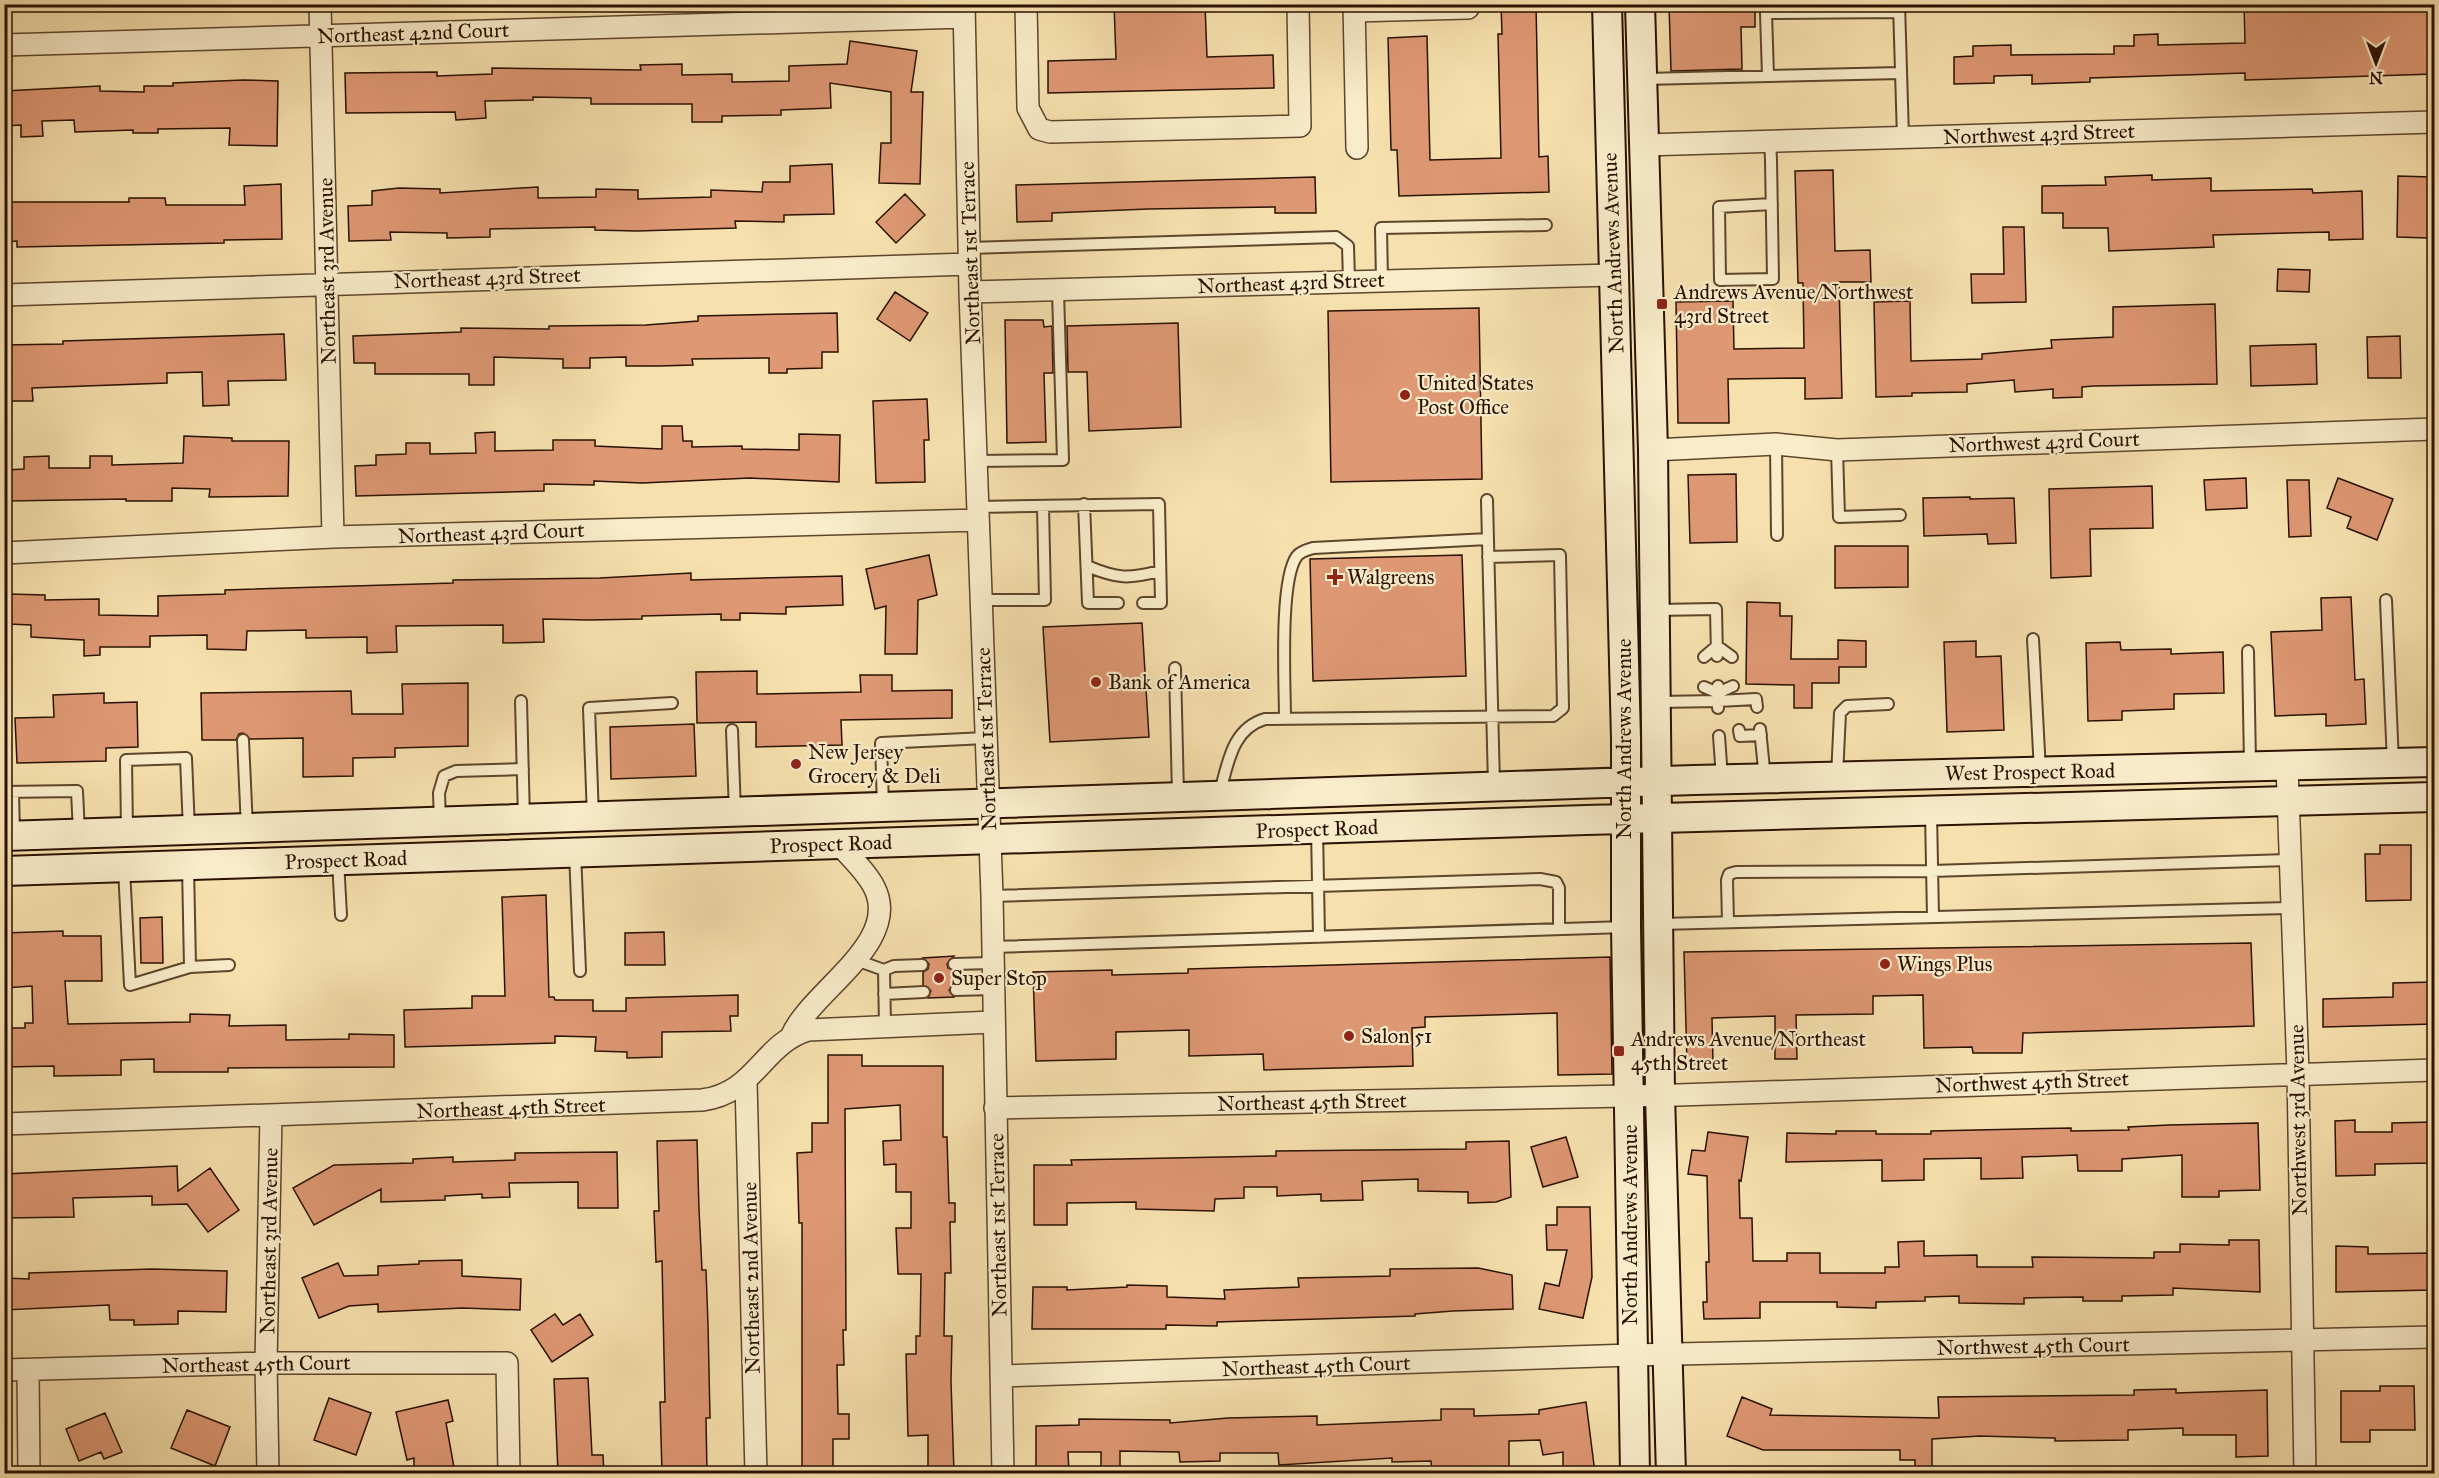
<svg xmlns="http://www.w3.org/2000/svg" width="2439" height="1478" viewBox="0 0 2439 1478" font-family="'IM FELL Great Primer',serif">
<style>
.building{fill:#de9874;stroke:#2a1100;stroke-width:1.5}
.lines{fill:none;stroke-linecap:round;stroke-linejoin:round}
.lane-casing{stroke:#5d452c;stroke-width:14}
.street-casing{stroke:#5d452c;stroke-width:24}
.secondary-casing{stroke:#2a1100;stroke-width:32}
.lane{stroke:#f9ecca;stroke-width:10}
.street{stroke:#f9ecca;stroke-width:21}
.secondary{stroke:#f9ecca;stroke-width:28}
.poi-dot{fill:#8f2418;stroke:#f9ecca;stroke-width:2}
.labels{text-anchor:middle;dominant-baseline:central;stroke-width:4.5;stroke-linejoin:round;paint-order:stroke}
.street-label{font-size:21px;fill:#2a1100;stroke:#f9ecca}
.poi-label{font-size:21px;fill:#2a1100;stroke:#f9ecca;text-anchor:start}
</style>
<rect width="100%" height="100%" fill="#f6e1ae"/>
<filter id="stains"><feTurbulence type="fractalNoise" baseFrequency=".00333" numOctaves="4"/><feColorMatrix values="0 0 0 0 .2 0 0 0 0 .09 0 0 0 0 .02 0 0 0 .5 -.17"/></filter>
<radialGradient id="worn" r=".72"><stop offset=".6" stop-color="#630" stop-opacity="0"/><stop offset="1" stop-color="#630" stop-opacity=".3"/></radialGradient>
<!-- building -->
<path class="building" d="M1114 4H1205L1207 57 1273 55 1274 88 1048 93V61L1116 59Z
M1501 4H1536L1539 157 1548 156 1549 192 1399 196 1397 150H1391L1388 38 1427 36 1430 160 1501 158 1498 34H1502Z
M1669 4H1755V27H1741L1742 69 1671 71Z
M2244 4H2434V74L2245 80V73L2090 78V82L2032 84V75L1994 76V83L1954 84V57L1973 56V46L2011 45V55L2114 54V46H2134V35L2158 34V45L2245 43Z
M850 41 917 51 911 92H923L920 184 879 183 881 143H891V92L830 83 831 108 781 110V115L722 116V122H692V104H591V98L533 97V100L485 101 486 118 456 120 455 112 346 113 345 73 437 72V76L492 74V68L641 70 640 65 682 64V75L732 74V82L789 81V66L847 64Z
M243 80 278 81 277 146 229 145 230 128 158 129V133H133V130L75 132 74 120 42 121 43 136 21 137V125L4 126V91L100 86V91L144 92V86H173V83Z
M832 164 834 214 784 215V222L735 221 736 228 637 231 595 230V227L490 229V237L447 238V233L390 232 391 240 349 241 348 206 372 205V191L399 188 440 189V193L538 187V198L596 197V189L638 190V199L711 197V190L762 192 763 182H790V166Z
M1833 170 1835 251 1870 250 1871 282H1839L1842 398 1805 399V378L1728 379 1729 423H1678L1676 302 1733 301 1734 349 1804 348 1803 283H1798L1795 171Z
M2152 175V180L2211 178V191L2312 189 2313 193 2362 191 2363 239 2329 240V232L2213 235 2214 247 2109 251 2108 228H2063V213H2042V186L2106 185 2105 177Z
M2398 176 2430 177 2428 238 2397 237Z
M1315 177 1316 213H1275V207L1148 209 1052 213V221L1017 222 1016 185Z
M281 184 282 239 224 240V243L17 247V241L4 242V202H129V198H165L166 205H245L244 186Z
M905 194 925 215 896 243 876 222Z
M2003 227H2024L2026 302 1972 303 1971 274H2004Z
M2278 269 2310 270 2309 292 2277 291Z
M895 292 928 313 910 341 877 319Z
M1910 301 1911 361 1982 359V354L2052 348 2051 340 2113 337V307L2215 304 2217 384 2094 386 2082 387V397L2053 398V389L2015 392 2014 380 1967 384V392L1912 393V396L1876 397 1874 302Z
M1479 308 1482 479 1331 482 1328 311Z
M837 313 838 352H822V368L787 369V373H769V358L692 359 693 365 659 366H626V357L590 358V368H563V359L494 357V385H469V374H375V363H354L353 336 461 332V328L549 329V326L646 325 698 321V316Z
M1005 320H1043L1044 327 1052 326 1053 373H1044L1046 442 1007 443Z
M1178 323 1181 427 1089 431 1087 372H1068L1067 326Z
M284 334 286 380 228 381 229 405 203 406 202 372 167 373V383L32 388 33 401H4V345L63 344V341Z
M2400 336 2401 378H2368L2367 337Z
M2316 344 2317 384 2251 386 2250 346Z
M927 399 929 440H924L925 482 876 483 873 401Z
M662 426H682L683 441H692V447L742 446V449L799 450V434L840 435 839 482 750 478 642 483 594 481V485L544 484V491L356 496 355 466 376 465V455L406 454V443H430V454L476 453 475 433 495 432V451L553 450V440H595V446L662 449Z
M184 436 232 438V441H289L288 496 209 497 210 489 172 488V501H126V499L7 501 6 470 24 469V457L49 456V468H90V456H112V465L183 463Z
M1736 474 1737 542 1690 543 1688 475Z
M2246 478 2247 508 2206 510 2204 480Z
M2338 478 2393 499 2377 540 2347 528 2351 517 2327 508Z
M2287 480H2309L2311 536 2289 537Z
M2152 486 2153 528 2090 529 2091 576 2051 578 2049 489Z
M1970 497V499L2014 498 2016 543 1988 544 1987 534 1924 536 1923 498Z
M1835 546H1908V587L1835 588Z
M929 555 937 595 918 600 917 654H885L886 606 875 609 866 569Z
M1462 555 1466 676 1313 681 1310 559Z
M691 573V580L842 576 843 605 786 607V614L740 613V620H721V614L642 616V619L589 620 543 619 544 642 503 643V625L396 626 397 652 367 653V637L306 638V630L247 631 246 650 207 649V635L150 636V647H100V655L84 656V640L31 637V625L9 624V594L45 595V600L99 599V615L158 616V596L225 594V590L453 583V580L600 578Z
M2351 597 2355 680 2364 679 2366 724 2326 726V714L2275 716 2271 632 2322 630 2321 598Z
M1747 602 1780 603V616H1792L1791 659H1838V640L1866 641V667H1839V683H1812V708H1794V685L1746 684Z
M1142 623 1149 737 1050 742 1043 627Z
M1976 641V657L2001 656 2004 730 1947 732 1944 642Z
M2120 642 2121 650 2171 649V654L2223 652 2224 693 2174 694V709L2122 711V720L2088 721 2086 643Z
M757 671V694L861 692 860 675H892V691L952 690V718L841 720 842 745 756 747V722L697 723 696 672Z
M468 683V746L395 748V757L353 758V776L303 777V738L250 739 243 733 239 734 236 740H202L201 693 351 691 352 714H403L402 684Z
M104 693V703L137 702 138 747 106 748V761L17 763 15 718 54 717 53 695Z
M694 724 696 776 611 779 610 727Z
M2380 845H2411V900L2366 901 2365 854H2380Z
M546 895 549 997H554L555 1000H593V1011H626V998L738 995V1016H730L731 1031 662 1032V1057L627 1058V1052L595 1051 596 1037 555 1036V1043L405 1047 404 1010 472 1008V996H505L502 897Z
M162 917 163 963H141L140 918Z
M63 931V936H101L102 981H65L68 1024 190 1022V1014L230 1015 229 1026 286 1025V1040L349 1039V1034L394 1035V1067L228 1068V1072H154V1059L121 1060V1075L54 1076V1066L4 1067V1028H25V1023H33L32 986 4 988V933Z
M664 932 665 965H625V933Z
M2251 943 2254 1026 2023 1033 2022 1053H1973L1972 1047 1924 1048 1923 995 1873 996V1014L1796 1015 1797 1059H1775V1016L1712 1018 1713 1063 1687 1064 1684 952Z
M954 956 947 964 948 968 955 971V983L949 990 954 997 928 998 931 991 923 985V972L928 969 929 964 923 958Z
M1610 957 1612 1074 1558 1075 1557 1013 1425 1017V1027L1412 1028 1413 1066 1264 1070 1263 1054 1189 1056V1030L1116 1032V1059L1036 1061 1033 972 1112 970V975L1188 973V969Z
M2434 982V1024L2323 1027V999L2393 997V983Z
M828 1055H862V1066H943V1137H947L949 1203H955V1222H950L951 1273H945L944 1336H952L951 1381 954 1473H928V1435L908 1436 906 1354H916V1336H920L921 1274H898L896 1228H911V1192H896V1164L884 1165 883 1141 901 1140 900 1105 845 1109 846 1330H843L844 1365H837L838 1414H849V1439H833V1473H802V1223H799L797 1153 812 1152V1123H828Z
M2355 1120V1132H2392V1123L2434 1122V1163L2375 1164V1175L2336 1176 2335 1121Z
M2258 1123 2260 1190 2219 1191V1197H2182V1155L2122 1159V1171H2078L2077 1155 2022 1157 2023 1178 1981 1179V1158L1924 1159V1180L1882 1181V1160L1786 1162 1787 1133 1836 1134V1131H1876V1134H1931V1131L2071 1128V1131L2129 1130 2128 1127 2169 1125Z
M1708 1132 1748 1137 1741 1181 1739 1180 1740 1218H1752L1753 1261H1787V1253H1820V1273H1885V1267H1899L1898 1242 1924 1241V1256L1977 1255V1267H2033L2032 1257 2154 1258V1252H2180V1244L2229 1245V1240H2259L2260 1292 2173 1288V1295L2122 1296V1301H2083V1297L2024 1298V1304L1959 1303V1296L1925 1297V1301L1876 1302V1308L1837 1307V1302H1760V1318L1704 1319 1703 1302H1707L1706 1262H1709L1707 1176 1688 1174 1692 1150 1705 1151Z
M1566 1137 1578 1177 1543 1187 1531 1147Z
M697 1140 699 1209 702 1270H706L708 1324 710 1418H706L707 1473H662L660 1402H665L662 1261 656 1262 654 1211H659L657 1141Z
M1509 1141 1511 1197 1496 1202 1468 1203V1192L1418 1191V1179L1362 1181 1363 1200 1321 1201V1194L1277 1196V1187H1244V1198L1215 1199 1214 1211 1136 1209V1202L1067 1203V1225H1034V1165H1072L1071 1160 1276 1156V1151L1466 1149V1142Z
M617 1152 618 1208H578V1182L509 1183 510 1197 482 1198V1194L445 1196V1200L381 1202V1189L314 1225 293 1188 334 1165 413 1163V1159L453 1157V1162L515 1160V1153Z
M177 1166 178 1191 210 1168 239 1210 208 1232 187 1204 152 1205V1196L73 1198 74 1217 4 1218V1174Z
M1557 1207H1590L1592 1277 1583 1318 1539 1309 1545 1283 1559 1286 1567 1250H1547L1546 1225H1557Z
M2336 1246 2368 1247V1254L2434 1253V1290L2336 1292Z
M462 1260V1276L521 1279 520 1310 463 1308 378 1312V1304L349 1306 319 1318 302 1278 338 1263 344 1276 378 1275V1266L419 1264V1261Z
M1478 1268 1512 1275 1513 1309 1453 1311 1415 1314V1316L1217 1322V1326L1166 1325V1329H1032L1033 1287H1067V1290L1127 1287V1285L1167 1286V1297L1225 1299 1224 1290 1299 1287 1298 1278 1390 1276V1269Z
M152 1269 227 1271 226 1312 178 1311V1324L134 1325V1320H110L109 1305 4 1310V1278L29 1279V1273Z
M555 1314 563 1325 580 1314 593 1335 552 1362 531 1330Z
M588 1378 592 1455H603L604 1473H558L554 1379Z
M2380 1386H2414L2415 1430H2370V1442H2341V1391H2380Z
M2176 1389V1393L2267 1390 2268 1456 2236 1457V1435H2183V1428L2128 1430V1440L2055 1441V1438L1980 1436 1932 1439V1468H1915V1460H1900V1450H1763L1727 1436 1742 1397 1772 1409 1770 1415 1939 1418 1938 1397 2134 1395V1390Z
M329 1398 371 1413 356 1455 314 1440Z
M448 1400 453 1421 446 1423 455 1473H414V1458L407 1460 396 1412Z
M1586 1402 1595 1473H1563V1452L1543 1455 1540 1440 1509 1441V1467L1474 1468V1473H1432L1431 1461 1392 1462V1458L1279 1465 1278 1453H1220V1461L1180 1462 1179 1452 1120 1451V1473H1101V1452H1068L1069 1473H1036V1426L1079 1425V1419L1170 1420V1423L1228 1418 1317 1416V1425L1441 1420V1409H1474V1416L1539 1414V1410Z
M187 1410 230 1427 215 1466 171 1448Z
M105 1413 122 1452 104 1459 101 1452 79 1461 66 1429Z"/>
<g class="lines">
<!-- lane casing -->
<g class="lane-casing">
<path id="lane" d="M1899 4 1903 138
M1768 76 1766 13 1899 12
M1644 79 1901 73
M1770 142 1771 160 1773 279 1720 280 1719 207 1772 204
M969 248 1336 237 1348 246 1349 280
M1382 280 1381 228 1546 225
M1776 444 1777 535
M1837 450 1839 517 1900 515
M976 461 1063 460 1058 292
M1487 500 1494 785
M1084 504 1088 603H1118
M978 507 1159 504 1161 603H1143
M1087 566C1118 579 1128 579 1160 571
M982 600H1045L1043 506
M2386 600 2393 763
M1656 610 1716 609 1717 656
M2033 639 2040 771
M2248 651 2250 764
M1704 657 1717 646 1732 657
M1175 668 1178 795
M1718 686V701L1756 699 1757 707
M1704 687 1718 693 1733 686
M521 701 524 819
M1658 702 1718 701V708
M1285 719C1285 685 1279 580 1297 556 1301 551 1307 550 1313 548L1488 539
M1760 729 1765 779
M732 730 735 812
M1739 730 1740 736 1761 735
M1719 736 1722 778
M243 740 247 828
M1837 777 1840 713 1847 706 1888 704
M4 792 77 791 79 833
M13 792 14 834
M1219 795C1228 765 1231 729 1265 719L1553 716 1563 708 1560 555 1488 557
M883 806 881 743 986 738
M1931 813 1933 917
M593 817 589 708 672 703
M440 821 439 793 444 776 456 771 523 769
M1317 829 1319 937
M127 831 126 760 186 758 189 830
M575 853 580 971
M338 861 341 915
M188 866 190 967
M124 869 130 985 190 967 229 965
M992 896 1540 879 1556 882 1559 888V929
M1728 922 1727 880 1729 874 1736 872 1932 871 2290 860
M1660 924 2291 908
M992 947 1625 927
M856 960 884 970 885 1027
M954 964 992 963
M884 970 894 966 922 965
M956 990 993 989
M884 994 924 992"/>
</g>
<!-- street casing -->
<g class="street-casing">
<path id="street" d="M320 4 333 537
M964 4 970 292 992 896 1003 1474
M1026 4 1028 108 1039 129 1050 132 1300 126 1298 4
M1354 4 1357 148
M1354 11 1468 8
M4 45 964 17
M1644 145 2434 122
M970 292 1613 275
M4 295 969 264
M1653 450 1776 444 1837 450 2434 429
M4 553 333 537 978 520
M2287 766 2298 1073 2305 1474
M791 1037C810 991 903 943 874 887 866 871 851 858 839 844
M746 1082 756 1474
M995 1108 1678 1095 2434 1070
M4 1124 702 1100C756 1093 762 1044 808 1030L993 1022
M4 1370 266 1363H507L509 1474
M28 1370 29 1474
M1001 1376 1631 1355 2434 1337
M268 1474 266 1363 271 1116"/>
</g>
<!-- secondary casing -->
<g class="secondary-casing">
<path id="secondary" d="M1607 4 1626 739V927L1635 1474
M1640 4 1653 450 1660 1095 1671 1474
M4 836 1694 780 2434 762
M4 871 1586 820 2434 797"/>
</g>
<!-- lane -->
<use href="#lane" class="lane"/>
<!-- street -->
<use href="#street" class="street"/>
<!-- secondary -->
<use href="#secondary" class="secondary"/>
</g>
<!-- markers -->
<g class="poi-dot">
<rect x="1656" y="298" width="12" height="12" rx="3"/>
<circle cx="1405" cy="395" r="6"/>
<path d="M1332 568h6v6h6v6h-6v6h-6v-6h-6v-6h6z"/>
<circle cx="1096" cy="682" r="6"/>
<circle cx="796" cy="764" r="6"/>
<circle cx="1885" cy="964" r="6"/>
<circle cx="939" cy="978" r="6"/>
<circle cx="1349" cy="1036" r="6"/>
<rect x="1613" y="1045" width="12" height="12" rx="3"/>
</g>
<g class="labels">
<!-- street labels -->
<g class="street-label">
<text transform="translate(413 33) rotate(-2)">Northeast 42nd Court</text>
<text transform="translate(2039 134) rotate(-2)">Northwest 43rd Street</text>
<text transform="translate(970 253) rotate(-92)">Northeast 1st Terrace</text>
<text transform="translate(1613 253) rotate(-92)">North Andrews Avenue</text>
<text transform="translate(327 271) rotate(-91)">Northeast 3rd Avenue</text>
<text transform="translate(487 278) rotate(-2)">Northeast 43rd Street</text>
<text transform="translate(1291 283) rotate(-2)">Northeast 43rd Street</text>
<text transform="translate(2044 442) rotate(-2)">Northwest 43rd Court</text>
<text transform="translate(491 533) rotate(-2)">Northeast 43rd Court</text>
<text transform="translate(986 739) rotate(-92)">Northeast 1st Terrace</text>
<text transform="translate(1624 739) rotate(-90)">North Andrews Avenue</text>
<text transform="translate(2030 772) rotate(-1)">West Prospect Road</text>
<text transform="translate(1317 829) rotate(-2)">Prospect Road</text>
<text transform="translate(831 844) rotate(-2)">Prospect Road</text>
<text transform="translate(346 860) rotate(-2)">Prospect Road</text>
<text transform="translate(2032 1082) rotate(-2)">Northwest 45th Street</text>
<text transform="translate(1312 1102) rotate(-1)">Northeast 45th Street</text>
<text transform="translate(511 1108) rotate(-2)">Northeast 45th Street</text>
<text transform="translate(2298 1120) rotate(-91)">Northwest 3rd Avenue</text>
<text transform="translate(998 1225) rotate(-91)">Northeast 1st Terrace</text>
<text transform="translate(1630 1225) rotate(-90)">North Andrews Avenue</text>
<text transform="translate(269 1241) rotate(-89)">Northeast 3rd Avenue</text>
<text transform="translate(751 1278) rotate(-91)">Northeast 2nd Avenue</text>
<text transform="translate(2033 1346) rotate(-1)">Northwest 45th Court</text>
<text transform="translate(256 1364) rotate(-1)">Northeast 45th Court</text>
<text transform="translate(1316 1366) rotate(-2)">Northeast 45th Court</text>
</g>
<!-- poi labels -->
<g class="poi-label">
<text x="1674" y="292">Andrews Avenue/Northwest<tspan x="1674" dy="24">43rd Street</tspan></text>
<text x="1417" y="383">United States<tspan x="1417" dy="24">Post Office</tspan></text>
<text x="1347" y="577">Walgreens</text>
<text x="1108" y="682">Bank of America</text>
<text x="808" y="752">New Jersey<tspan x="808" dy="24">Grocery &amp; Deli</tspan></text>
<text x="1897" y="964">Wings Plus</text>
<text x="951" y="978">Super Stop</text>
<text x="1361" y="1036">Salon 51</text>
<text x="1631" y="1039">Andrews Avenue/Northeast<tspan x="1631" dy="24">45th Street</tspan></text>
</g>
</g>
<!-- margin -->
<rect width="2439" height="1478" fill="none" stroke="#f6e1ae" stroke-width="24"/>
<rect x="6" y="6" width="2427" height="1466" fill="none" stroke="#2a1100" stroke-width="3"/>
<rect x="12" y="12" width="2415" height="1454" fill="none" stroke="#2a1100" stroke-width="1.5"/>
<!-- north arrow -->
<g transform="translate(2376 63) rotate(180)" stroke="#f9ecca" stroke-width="4.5" paint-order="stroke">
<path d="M0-4.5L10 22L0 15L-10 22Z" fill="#2a1100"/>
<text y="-9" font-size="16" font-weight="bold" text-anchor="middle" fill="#2a1100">N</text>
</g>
<rect width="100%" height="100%" filter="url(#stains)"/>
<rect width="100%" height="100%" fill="url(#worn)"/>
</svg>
